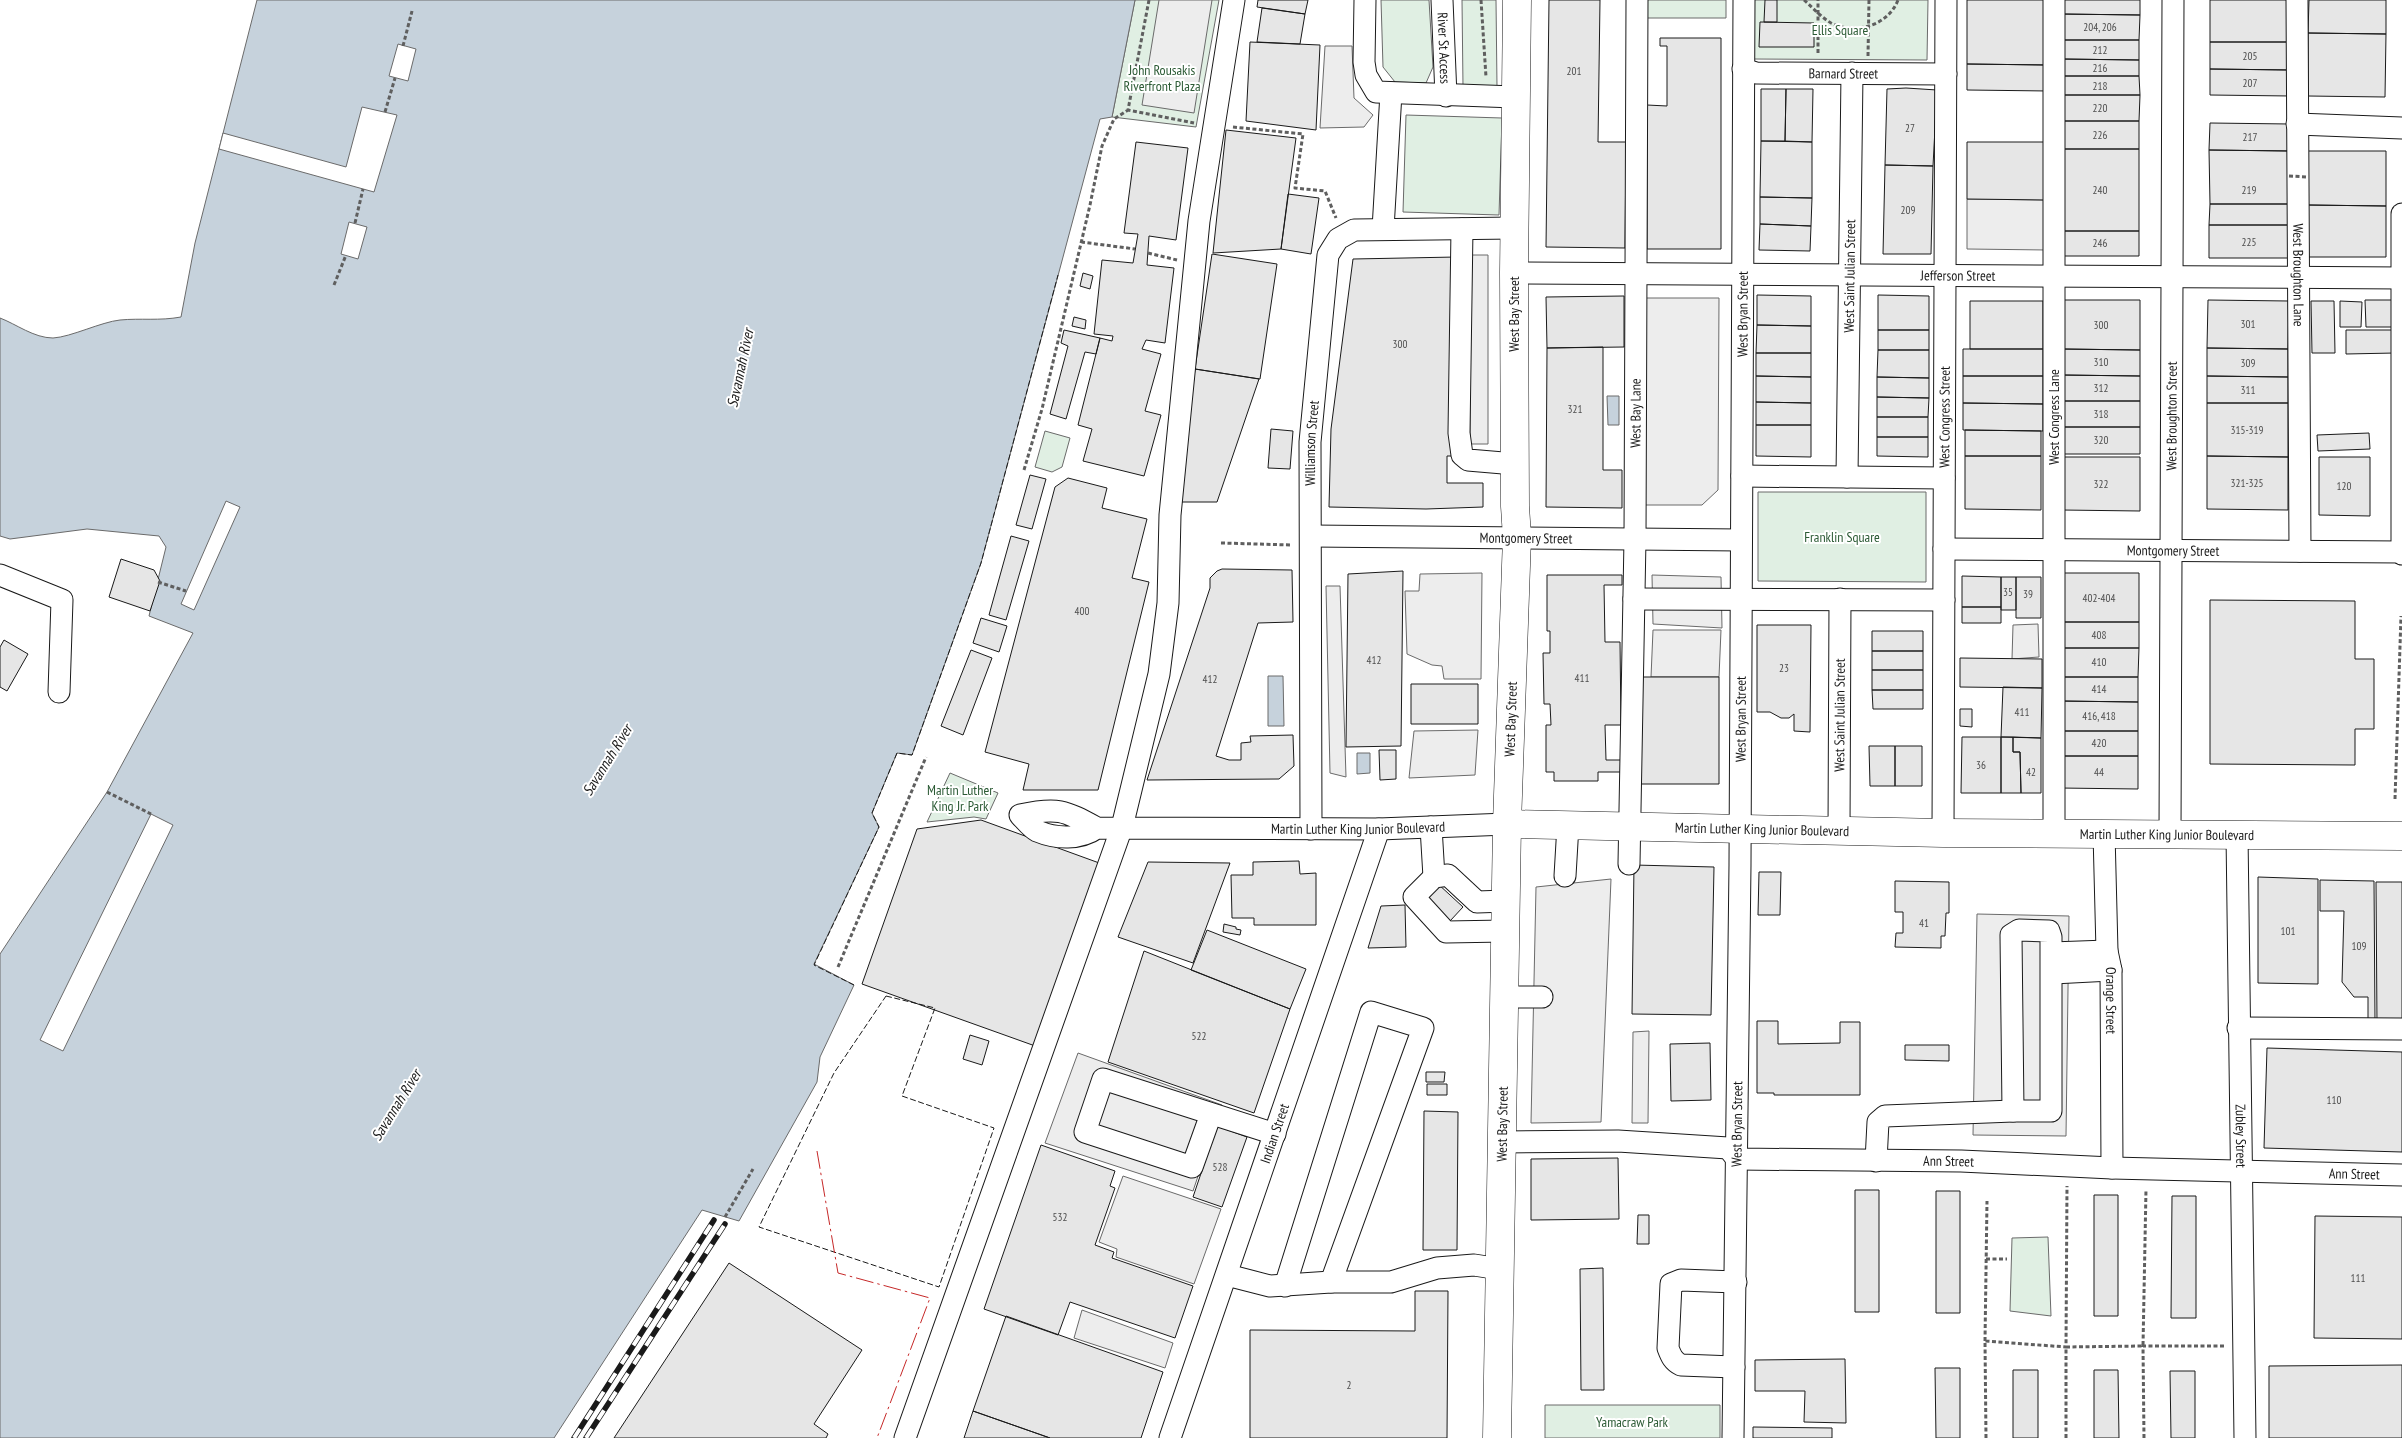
<svg xmlns="http://www.w3.org/2000/svg" width="2402" height="1438" viewBox="0 0 2402 1438" font-family="'PT Sans Narrow',sans-serif">
<style>
.green{fill:#e0efe3;stroke:#6a6a6a}
.parking{fill:#ededed;stroke:#6a6a6a}
.water{fill:#c6d2dc;stroke:#6a6a6a}
.pier{fill:#fff;stroke:#6a6a6a}
.building{fill:#e6e6e6;stroke:#1a1a1a}
.lines{fill:none;stroke-linecap:round;stroke-linejoin:round}
.minor-casing{stroke:#1a1a1a;stroke-width:23}
.major-casing{stroke:#1a1a1a;stroke-width:29}
.path{stroke:#5f5f5f;stroke-width:3;stroke-dasharray:4 2.5;stroke-linecap:butt}
.minor{stroke:#fff;stroke-width:21}
.major{stroke:#fff;stroke-width:28}
.rail-casing{stroke:#1a1a1a;stroke-width:5.5}
.rail{stroke:#fff;stroke-width:4;stroke-dasharray:11;stroke-linecap:butt}
.path-bridge{stroke:#5f5f5f;stroke-width:3;stroke-dasharray:4 2.5;stroke-linecap:butt}
.fence{stroke:#1a1a1a;stroke-width:1;stroke-dasharray:6 2.5;stroke-linecap:butt}
.power{stroke:#c62828;stroke-width:1;stroke-dasharray:18 4 2.5 4;stroke-linecap:butt}
.labels{text-anchor:middle;dominant-baseline:central;stroke-width:4;stroke-linejoin:round;paint-order:stroke}
.number-label{font-size:11px;fill:#4d4d4d}
.park-label{font-size:14px;fill:#2b5a34;stroke:#fff}
.street-label{font-size:14px;fill:#1a1a1a;stroke:#fff}
.water-label{font-size:15px;font-style:italic;fill:#1a1a1a;stroke:#fff}
</style>
<rect width="100%" height="100%" fill="#fff"/>
<!-- green -->
<path class="green" d="M1135 0H1219L1196 127 1112 117Z
M1381 0H1429L1433 67 1426 83 1395 82 1383 67Z
M1462 0H1496L1497 87H1463Z
M1647 0H1726V18H1646Z
M1754 0H1928L1927 60 1753 59Z
M1406 115 1502 118 1499 215 1403 212Z
M1045 431 1070 438 1062 467 1052 472 1035 467Z
M1758 492H1926V582L1758 581Z
M950 773 998 793 986 819 974 817 927 822Z
M2048 1237 2051 1316 2010 1311 2012 1238Z
M1545 1405H1720V1438H1545Z"/>
<!-- parking -->
<path class="parking" d="M1159 0H1212L1194 113 1142 105Z
M1325 46H1352L1354 98 1373 115 1364 127 1320 128Z
M1967 199 2047 200V250L1967 249Z
M1470 255H1488V444H1470Z
M1645 298H1719L1718 490 1702 505H1644Z
M1482 573 1481 679H1444L1442 666 1432 665 1407 654 1405 591H1419L1420 574Z
M1652 575 1721 577 1722 628 1653 624Z
M1326 586H1340L1346 777 1330 773Z
M2038 624 2039 657 2012 659 2013 625Z
M1653 630H1721L1719 677H1651Z
M1478 730 1475 775 1409 778 1414 731Z
M1611 879 1601 1122 1531 1123 1536 887Z
M1977 914 2069 916 2066 1136 1973 1135Z
M1649 1031 1648 1123H1632L1633 1032Z
M1078 1053 1222 1105 1193 1191 1045 1143Z
M1123 1176 1221 1209 1194 1284 1116 1257 1117 1249 1099 1242Z
M1082 1310 1173 1343 1165 1368 1074 1338Z"/>
<!-- water -->
<path class="water" d="M257 0H1135L1112 117 1100 119 981 563 912 755 897 753 872 813 879 827 814 964 854 985 820 1057 817 1082 739 1221 702 1210 554 1438H0V954L107 792 193 633 149 616 166 547 159 536 87 529 10 539 0 536V318C16 324 34 338 53 338 71 337 101 322 120 320 141 318 159 321 181 317L195 243Z
M1607 396H1619V425H1608Z
M1268 676H1283L1284 726H1268Z
M1357 753H1370V773L1357 774Z"/>
<!-- pier -->
<path class="pier" d="M398 44 416 49 408 81 389 76Z
M362 107 397 115 374 192 219 149 223 133 346 167Z
M349 222 367 227 358 259 341 254Z
M226 501 240 507 194 610 181 604Z
M151 814 173 825 63 1051 40 1040Z"/>
<!-- building -->
<path class="building" d="M1258 0H1308L1305 14 1257 7Z
M1549 0H1600L1598 142H1626L1625 248 1546 247Z
M1765 0H1777V22H1764Z
M1967 0H2048L2047 65 1967 64Z
M2061 0H2140V15L2061 14Z
M2210 0H2290V42H2210Z
M2309 0H2386V34L2308 33Z
M1262 8 1305 14 1300 44 1257 42Z
M2061 14 2140 15 2139 40H2061Z
M1760 22 1814 23V47H1759Z
M2308 33 2386 34 2385 97 2308 96Z
M1660 38H1721V249H1647V105L1667 106V46H1660Z
M2061 40H2139V60L2061 59Z
M1250 42 1320 45 1316 130 1246 121Z
M2210 42H2290V70L2210 69Z
M2061 59 2139 60V76H2060Z
M1967 64 2047 65 2048 91 1967 90Z
M2210 69 2290 70V96L2210 95Z
M2060 76H2139L2140 95H2061Z
M1906 88 1937 90 1933 166 1885 165 1887 89Z
M1761 89H1786L1785 141H1761Z
M1786 89H1813L1812 142 1785 141Z
M2061 95H2140L2139 121H2061Z
M2061 121H2139V149H2060Z
M2210 123 2290 124V151L2209 150Z
M1226 130 1296 138 1281 249 1213 253Z
M1761 141 1812 142V198L1760 197Z
M1136 142 1188 148 1176 240 1149 236 1147 265 1174 268 1165 343 1146 340 1142 349 1161 354 1145 411 1161 415 1144 476 1083 461 1092 429 1078 425 1100 338 1112 341 1113 336 1094 334 1102 260 1133 263 1138 234 1124 233Z
M1967 142H2047V200L1967 199Z
M2060 149H2139V231H2060Z
M2209 150 2290 151 2288 204H2210Z
M2308 151H2386V206L2308 205Z
M1885 165 1933 166 1931 254H1883Z
M1288 194 1319 198 1311 254 1281 249Z
M1760 197 1812 198 1811 226 1760 224Z
M2210 204H2288L2289 225H2209Z
M2308 205 2386 206V257H2308Z
M1760 224 1811 226 1810 251 1759 250Z
M2209 225H2289V258H2209Z
M2060 231H2139V256H2060Z
M1212 254 1277 264 1260 379 1195 369Z
M1456 257 1459 456H1447V483H1483V507L1426 509 1329 507 1331 429 1353 259Z
M1083 273 1093 276 1090 289 1080 286Z
M1757 295 1811 296V326L1757 325Z
M1878 295 1929 296V330H1878Z
M1624 296V347L1547 348 1546 297Z
M2062 300H2140V350L2062 349Z
M2208 300 2289 301 2288 349 2207 348Z
M2365 300H2394L2395 327H2366Z
M1970 301H2043V349H1970Z
M2311 301H2334L2335 353H2312Z
M2340 301 2362 302 2361 327H2340Z
M1074 317 1086 320 1085 329 1072 326Z
M1757 325 1811 326V353H1756Z
M1064 330 1100 338 1096 354 1085 352 1066 419 1050 414 1068 346 1061 343Z
M1878 330H1929V350H1878Z
M2346 330H2394L2395 353 2346 354Z
M1603 347V470H1622V508L1546 507 1547 348Z
M2207 348 2288 349V377L2207 376Z
M1963 349H2043V376H1963Z
M2062 349 2140 350V376L2062 375Z
M1878 350H1929V378L1877 377Z
M1756 353H1811V377L1756 376Z
M1195 369 1259 379 1217 502H1179Z
M2062 375 2140 376V401H2062Z
M1756 376 1811 377V403L1756 402Z
M1963 376H2043V404L1963 403Z
M2207 376 2288 377V403H2207Z
M1877 377 1929 378V398L1877 397Z
M1877 397 1929 398 1928 417H1877Z
M2062 401H2140V427H2062Z
M1756 402 1811 403V425H1756Z
M1963 403 2043 404V431L1963 430Z
M2207 403H2288V457L2207 456Z
M1877 417H1928V437H1877Z
M1756 425H1811V457L1756 456Z
M2062 427H2140V454H2062Z
M1271 429 1293 431 1290 469 1268 468Z
M1965 430 2041 431V456H1965Z
M2369 433 2370 449 2318 451 2317 435Z
M1877 437H1928V457L1877 456Z
M1965 456H2041V510L1965 509Z
M2207 456 2288 457V510L2207 509Z
M2062 457H2140V511L2062 510Z
M2319 457H2370V516L2319 515Z
M1030 475 1046 479 1032 529 1016 525Z
M1068 478 1107 488 1102 508 1147 519 1132 578 1149 582 1098 790H1023L1029 764 985 752 1055 487Z
M1011 536 1029 541 1006 620 989 615Z
M121 559 154 570 160 581 150 611 109 597Z
M1222 569 1292 570 1293 622 1258 623 1216 756 1229 760H1241V743L1251 742 1250 736 1293 735 1294 766 1279 779 1147 780 1210 588V578L1217 571Z
M1403 571 1401 746 1346 747 1348 574Z
M2060 573H2139V622H2060Z
M1547 575H1622V585H1604L1605 642H1620L1621 725H1605L1606 760H1622V772H1598V781H1554V772H1546V725H1551L1550 704H1544L1543 653H1550V631H1547Z
M1962 576 2001 577V607H1962Z
M2001 577H2016V610H2001Z
M2016 577H2041V618H2016Z
M2210 600 2355 601V659H2374V729H2355V765L2210 764Z
M1962 607H2001V623H1962Z
M981 618 1007 626 999 652 973 643Z
M2060 622H2139V648H2060Z
M1757 625H1811L1810 732 1794 731V714L1789 718H1781L1770 712H1757Z
M1872 631H1923V651H1872Z
M4 640 28 654 7 691 0 687V647Z
M2060 648H2139L2138 677H2060Z
M971 650 992 658 963 735 941 726Z
M1872 651H1923V670H1872Z
M1960 658 2042 659V688L1960 687Z
M1872 670H1923V690H1872Z
M1641 677H1719V784H1641Z
M2060 677H2138V702L2060 701Z
M1411 684H1478V724H1411Z
M2003 687 2042 688 2041 738 2001 737Z
M1872 690H1923V709H1873Z
M2060 701 2138 702V731H2060Z
M1960 709H1972V727L1960 726Z
M2060 731H2138V756H2060Z
M1962 737H2001V793H1961Z
M2001 737H2013V752H2020L2021 793H2001Z
M2013 737 2041 738V793H2021L2020 752H2013Z
M1869 746H1895V786H1870Z
M1895 746H1922V786H1895Z
M1379 750H1396V779L1380 780Z
M2060 756H2138V789L2060 788Z
M981 820 1102 864 1038 1047 862 984 917 829Z
M1299 861 1300 874 1316 873V925H1254V918H1232L1231 875H1253V862Z
M1148 862 1230 863 1193 963 1118 937Z
M1634 865 1714 867 1711 1015 1632 1014Z
M1759 872H1781L1780 915H1758Z
M2258 877 2318 879V984L2258 983Z
M2320 880 2374 881 2375 1020H2368V997H2354L2342 982 2344 911H2320Z
M1895 881 1949 882V913H1946L1945 936H1941V948L1895 947 1896 933H1903V912H1895Z
M2376 882H2402V1024H2377Z
M1437 883 1463 907 1450 921 1424 897Z
M1405 905 1406 947 1368 948 1381 906Z
M1224 924 1236 927V929L1241 930 1240 935 1223 932Z
M1207 930 1306 969 1290 1009 1191 970Z
M1144 951 1290 1009 1254 1113 1108 1062Z
M1757 1021H1778V1044L1840 1043V1022H1860V1095H1774V1093H1757Z
M970 1035 989 1041 982 1065 963 1059Z
M1710 1043 1711 1100 1671 1101 1670 1044Z
M1905 1045H1949V1061L1905 1060Z
M2267 1048 2402 1052V1152L2264 1148Z
M1426 1072H1445L1444 1082H1426Z
M1427 1084H1447V1095H1427Z
M1424 1111 1458 1112 1457 1250H1423Z
M1217 1126 1247 1137 1222 1207 1193 1197Z
M1041 1145 1115 1171 1110 1186 1115 1188 1095 1245 1114 1252 1112 1258 1193 1286 1175 1338 1070 1302 1058 1335 984 1309Z
M1618 1158 1619 1219 1531 1220V1159Z
M1855 1190H1879V1312H1855Z
M1936 1191H1960V1313H1936Z
M2094 1195H2118V1316H2094Z
M2172 1196H2196V1318H2171Z
M1638 1215H1649V1244H1637Z
M2315 1216 2402 1217V1339L2314 1338Z
M729 1263 862 1350 814 1424 828 1434 826 1438H614Z
M1603 1268 1604 1390H1581L1580 1269Z
M1415 1291H1448L1447 1438H1250V1330L1415 1331Z
M1006 1316 1163 1372 1141 1438H1050L973 1411Z
M1845 1359 1846 1423 1804 1422 1805 1391H1755V1360Z
M2402 1365V1438H2269V1366Z
M1935 1368H1960V1438H1936Z
M2013 1370H2038V1438H2013Z
M2094 1370H2118L2119 1438H2094Z
M2170 1371H2195V1438H2171Z
M973 1411 1050 1438H964Z
M1753 1427 1832 1428V1438H1753Z"/>
<g class="lines">
<!-- minor casing -->
<g class="minor-casing">
<g id="minor">
<path d="M1365 0 1364 62 1366 75 1376 92 1515 97"/>
<path id="s1" d="M1442 0 1446 96"/>
<path id="s2" d="M2297 0 2300 551"/>
<path id="s3" d="M1743 69 1756 73 1946 74"/>
<path d="M2297 124 2402 128"/>
<path d="M2402 214V554"/>
<path d="M1383 229 1391 93"/>
<path d="M1462 229 1459 433 1462 455 1468 460 1515 464"/>
<path id="s4" d="M1514 273 2402 278"/>
<path d="M1742 476 1944 478"/>
<path id="s5" d="M1847 477 1852 73"/>
<path id="s6" d="M1311 536 1741 540"/>
<path id="s7" d="M1944 549 2402 552"/>
<path d="M0 575 62 600 59 692"/>
<path d="M1634 599 1944 600"/>
<path d="M1431 827 1434 877"/>
<path id="s8" d="M1097 828C1080 840 1056 839 1037 831 1031 828 1025 820 1020 815 1057 807 1064 810 1097 828L1379 829 1507 824"/>
<path id="s9" d="M1311 829 1310 442 1328 255 1338 239 1354 230 1514 228"/>
<path id="s10" d="M1839 831 1840 599"/>
<path id="s11" d="M1943 833 1946 0"/>
<path d="M2054 833V0"/>
<path id="s12" d="M2104 833 2107 951 2111 970 2112 1168"/>
<path id="s13" d="M2170 834 2173 0"/>
<path id="s14" d="M2237 834 2245 1438"/>
<path id="s15" d="M1629 864 1635 539 1637 0"/>
<path d="M1565 876 1568 825"/>
<path d="M2019 930 2049 931 2051 937V1111H2013L2011 935Z"/>
<path d="M1505 931 1446 932 1414 897 1434 877 1448 875 1477 902 1506 901"/>
<path d="M2052 953 2107 951"/>
<path d="M2053 973 2111 970"/>
<path d="M1504 997H1542"/>
<path d="M2238 1028 2402 1029"/>
<path d="M1211 1114 1192 1167 1085 1132 1103 1079 1275 1134"/>
<path id="s16" d="M1502 1142 1618 1141 1728 1148 1737 1159 1961 1161 2112 1168 2402 1175"/>
<path d="M1876 1161 1878 1122 1885 1116 2013 1111"/>
<path d="M1227 1275 1270 1286 1331 1282H1391L1437 1268 1474 1265 1500 1269"/>
<path d="M1285 1286 1371 1012 1423 1028 1331 1282"/>
<path d="M1734 1367 1681 1365C1673 1361 1671 1356 1668 1348L1671 1284 1681 1280 1736 1282"/>
<path d="M905 1438 1122 827 1159 674 1168 603 1170 515 1199 221 1234 0"/>
<path id="s17" d="M1170 1438 1379 829"/>
<path id="s18" d="M1733 1438 1740 865 1744 0"/>
</g>
</g>
<!-- major casing -->
<g class="major-casing">
<g id="major">
<path id="s19" d="M1507 824 1943 833 2402 836"/>
<path id="s20" d="M1497 1438 1507 824 1517 537 1515 506 1514 273 1517 0"/>
</g>
</g>
<!-- path -->
<path class="path" d="M1149 0 1128 110 1194 123
M1481 0 1486 77
M1804 0C1813 8 1821 17 1831 23 1855 35 1888 26 1898 0
M403 46 412 11
M1818 53V0
M1868 56 1869 0
M385 112 395 78
M1233 127 1303 134 1295 188 1325 191 1336 218
M355 223 363 189
M1081 242 1135 249
M1148 253 1177 260
M334 285 346 255
M1024 470 1042 409 1090 205 1102 146 1114 119 1128 110
M1221 543 1292 545
M158 582 186 591
M107 792 151 814
M2395 799 2401 616
M838 967 926 757
M725 1217 753 1169
M1986 1259H2007
M1985 1341 1987 1201
M1986 1438 1985 1341 2066 1347 2067 1186
M2066 1438V1347L2143 1346 2146 1189
M2144 1438 2143 1346H2225"/>
<!-- minor -->
<use href="#minor" class="minor"/>
<!-- major -->
<use href="#major" class="major"/>
<!-- rail casing -->
<g class="rail-casing">
<path id="rail" d="M574 1438 714 1220
M586 1438 725 1224"/>
</g>
<!-- rail -->
<use href="#rail" class="rail"/>
<!-- path-bridge -->
<path class="path-bridge" d="M2289 176 2308 177"/>
<!-- fence -->
<path class="fence" d="M854 985 814 965 879 827 872 813 897 753 912 755 981 563 1058 275
M886 996 935 1008 902 1096 994 1128 939 1287 759 1227 834 1073Z"/>
<!-- power -->
<path class="power" d="M817 1151 838 1273 930 1298 877 1438"/>
</g>
<g class="labels">
<!-- number labels -->
<g class="number-label">
<text x="2100" y="27">204, 206</text>
<text x="2100" y="50">212</text>
<text x="2250" y="56">205</text>
<text x="2100" y="68">216</text>
<text x="1574" y="71">201</text>
<text x="2250" y="83">207</text>
<text x="2100" y="86">218</text>
<text x="2100" y="108">220</text>
<text x="1910" y="128">27</text>
<text x="2100" y="135">226</text>
<text x="2250" y="137">217</text>
<text x="2100" y="190">240</text>
<text x="2249" y="190">219</text>
<text x="1908" y="210">209</text>
<text x="2249" y="242">225</text>
<text x="2100" y="243">246</text>
<text x="2248" y="324">301</text>
<text x="2101" y="325">300</text>
<text x="1400" y="344">300</text>
<text x="2101" y="362">310</text>
<text x="2248" y="363">309</text>
<text x="2101" y="388">312</text>
<text x="2248" y="390">311</text>
<text x="1575" y="409">321</text>
<text x="2101" y="414">318</text>
<text x="2247" y="430">315-319</text>
<text x="2101" y="440">320</text>
<text x="2247" y="483">321-325</text>
<text x="2101" y="484">322</text>
<text x="2344" y="486">120</text>
<text x="2008" y="592">35</text>
<text x="2028" y="594">39</text>
<text x="2099" y="598">402-404</text>
<text x="1082" y="611">400</text>
<text x="2099" y="635">408</text>
<text x="1374" y="660">412</text>
<text x="2099" y="662">410</text>
<text x="1784" y="668">23</text>
<text x="1582" y="678">411</text>
<text x="1210" y="679">412</text>
<text x="2099" y="689">414</text>
<text x="2022" y="712">411</text>
<text x="2099" y="716">416, 418</text>
<text x="2099" y="743">420</text>
<text x="1981" y="765">36</text>
<text x="2031" y="772">42</text>
<text x="2099" y="772">44</text>
<text x="1924" y="923">41</text>
<text x="2288" y="931">101</text>
<text x="2359" y="946">109</text>
<text x="1199" y="1036">522</text>
<text x="2334" y="1100">110</text>
<text x="1220" y="1167">528</text>
<text x="1060" y="1217">532</text>
<text x="2358" y="1278">111</text>
<text x="1349" y="1385">2</text>
</g>
<!-- park labels -->
<g class="park-label">
<text x="1840" y="30">Ellis Square</text>
<text x="1162" y="70">John Rousakis<tspan x="1162" dy="16">Riverfront Plaza</tspan></text>
<text x="1842" y="537">Franklin Square</text>
<text x="960" y="790">Martin Luther<tspan x="960" dy="16">King Jr. Park</tspan></text>
<text x="1632" y="1422">Yamacraw Park</text>
</g>
<!-- street labels -->
<g class="street-label">
<text stroke="none"><textPath href="#s1" startOffset="48">River St Access</textPath></text>
<text stroke="none"><textPath href="#s3" startOffset="101">Barnard Street</textPath></text>
<text stroke="none"><textPath href="#s5" startOffset="201">West Saint Julian Street</textPath></text>
<text stroke="none"><textPath href="#s4" startOffset="444">Jefferson Street</textPath></text>
<text stroke="none"><textPath href="#s2" startOffset="275">West Broughton Lane</textPath></text>
<text transform="translate(1514 314) rotate(-90)">West Bay Street</text>
<text stroke="none"><textPath href="#s18" startOffset="1124">West Bryan Street</textPath></text>
<text stroke="none"><textPath href="#s15" startOffset="451">West Bay Lane</textPath></text>
<text stroke="none"><textPath href="#s11" startOffset="416">West Congress Street</textPath></text>
<text transform="translate(2054 417) rotate(-90)">West Congress Lane</text>
<text stroke="none"><textPath href="#s13" startOffset="418">West Broughton Street</textPath></text>
<text stroke="none"><textPath href="#s9" startOffset="386">Williamson Street</textPath></text>
<text stroke="none"><textPath href="#s6" startOffset="215">Montgomery Street</textPath></text>
<text stroke="none"><textPath href="#s7" startOffset="229">Montgomery Street</textPath></text>
<text stroke="none"><textPath href="#s10" startOffset="116">West Saint Julian Street</textPath></text>
<text stroke="none"><textPath href="#s20" startOffset="719">West Bay Street</textPath></text>
<text stroke="none"><textPath href="#s18" startOffset="719">West Bryan Street</textPath></text>
<text stroke="none"><textPath href="#s8" startOffset="428">Martin Luther King Junior Boulevard</textPath></text>
<text stroke="none"><textPath href="#s19" startOffset="255">Martin Luther King Junior Boulevard</textPath></text>
<text stroke="none"><textPath href="#s19" startOffset="660">Martin Luther King Junior Boulevard</textPath></text>
<text stroke="none"><textPath href="#s12" startOffset="168">Orange Street</textPath></text>
<text stroke="none"><textPath href="#s20" startOffset="314">West Bay Street</textPath></text>
<text stroke="none"><textPath href="#s18" startOffset="314">West Bryan Street</textPath></text>
<text stroke="none"><textPath href="#s17" startOffset="322">Indian Street</textPath></text>
<text stroke="none"><textPath href="#s14" startOffset="302">Zubley Street</textPath></text>
<text stroke="none"><textPath href="#s16" startOffset="452">Ann Street</textPath></text>
<text stroke="none"><textPath href="#s16" startOffset="858">Ann Street</textPath></text>
</g>
<!-- water labels -->
<g class="water-label">
<text transform="translate(740 368) rotate(-78)">Savannah River</text>
<text transform="translate(607 760) rotate(-58)">Savannah River</text>
<text transform="translate(396 1105) rotate(-58)">Savannah River</text>
</g>
</g>
</svg>
